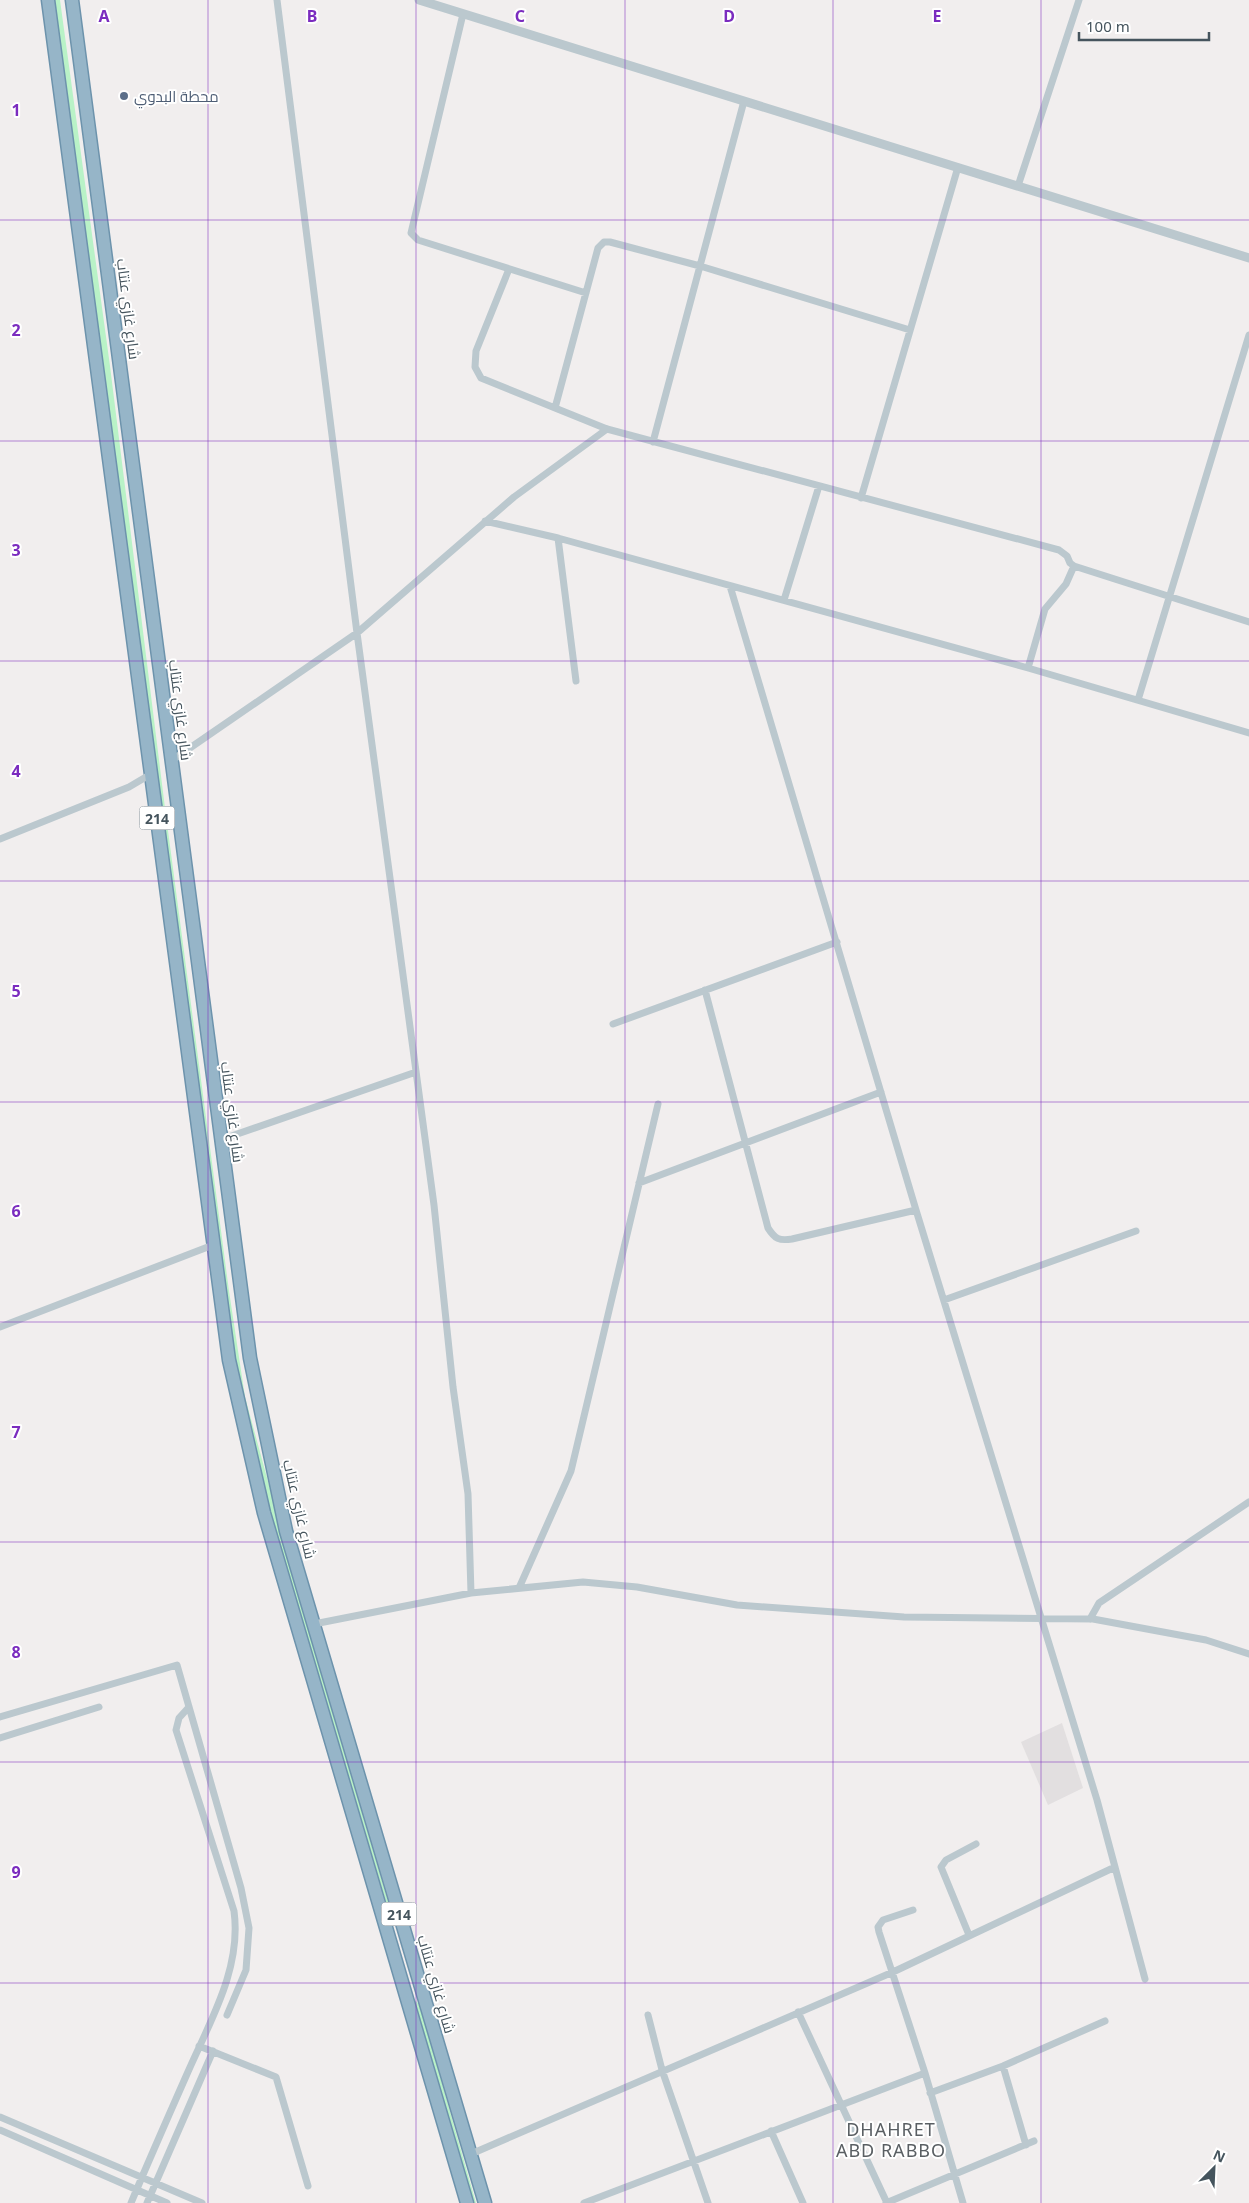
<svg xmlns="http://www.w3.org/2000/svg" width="1249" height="2203" viewBox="0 0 1249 2203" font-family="'Noto Sans',Cairo,sans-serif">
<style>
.education{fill:#e2dfe0}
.green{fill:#b9f2c7}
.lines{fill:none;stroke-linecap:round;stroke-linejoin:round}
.trunk-casing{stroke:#6d93ac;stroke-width:15}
.minor{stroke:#bbc8ce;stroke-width:7}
.tertiary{stroke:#bbc8ce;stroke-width:9}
.trunk{stroke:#96b5c8;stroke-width:12}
.grid{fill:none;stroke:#7b2cbf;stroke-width:1;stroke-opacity:0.55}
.service-dot{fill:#5c6f8a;stroke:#fff;stroke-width:2}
.labels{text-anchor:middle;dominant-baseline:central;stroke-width:4;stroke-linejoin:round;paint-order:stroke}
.shield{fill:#fff;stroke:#7d878e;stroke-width:1}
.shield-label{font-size:14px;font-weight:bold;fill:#45545d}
.service-label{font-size:15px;fill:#4e5e75;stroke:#fff;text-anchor:start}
.street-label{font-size:15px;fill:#45545d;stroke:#fff}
.quarter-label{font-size:18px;letter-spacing:1px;fill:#5a5f63;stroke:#fff}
.grid-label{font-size:16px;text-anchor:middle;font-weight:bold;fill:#7b2cbf;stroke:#fff;stroke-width:4;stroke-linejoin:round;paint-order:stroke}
</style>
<rect width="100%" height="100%" fill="#f1eeee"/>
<!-- education -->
<path class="education" d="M1062 1723 1083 1788 1048 1805 1021 1742Z"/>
<!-- green -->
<path class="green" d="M55 0H60L110 366 165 808 229 1291 245 1397 309 1632 390 1908 388 1909 271 1516 240 1393 223 1281Z
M399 1951 414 2000 418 2003 424 2020 476 2203H472Z"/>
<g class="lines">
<!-- trunk casing -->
<g class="trunk-casing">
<path id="trunk" d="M48 0 229 1360 264 1513 467 2203
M72 0 250 1358 286 1531 485 2203"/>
</g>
<!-- minor -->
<path class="minor" d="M277 0 357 633 434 1205 453 1387 468 1494 471 1593
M463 14 411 233 418 240 586 293
M1018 186 1079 0
M509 269 476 351 475 367 481 378 607 429 1059 550 1067 556 1070 563 1074 566 1249 622
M555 408 598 248 604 242H610L700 266 910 330
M653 442 744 101
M861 498 958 167
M485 521 558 538 1028 668 1249 733
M558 538 576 681
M730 586 916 1210 1097 1800 1145 1979
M784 600 819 486
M1028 668 1045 609 1066 584 1074 566
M1138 700 1249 335
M171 761 357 633 514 497 607 429
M0 839 129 787 151 774
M705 990 768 1228C775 1239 779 1241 792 1239L916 1210
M613 1024 837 942
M220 1140 416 1072
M639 1183 881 1092
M944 1300 1136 1231
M0 1327 213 1245
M519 1588 571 1471 658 1104
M1090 1619 1099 1603 1249 1502
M314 1624 471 1593 583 1582 637 1587 737 1605 904 1617 1093 1619 1206 1640 1249 1654
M0 1717 177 1665 241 1888 249 1928 246 1970 227 2015
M0 1738 99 1707
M913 1910 883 1920 878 1927 879 1932 925 2073 963 2203
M969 1935 941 1867 946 1860 976 1844
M798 2012 887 2203
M648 2015 662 2070 708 2203
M199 2046 276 2077 308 2186
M1003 2066 1026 2145
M930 2093 1003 2066 1105 2021
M0 2117 202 2203
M0 2130 167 2203
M771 2131 803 2203
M471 2154 893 1972 1115 1867
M131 2203C149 2160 168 2117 187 2074 209 2023 242 1969 234 1911L176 1730 179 1718 189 1707
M147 2203 213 2051
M584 2203 925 2073
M886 2203 1034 2141"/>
<!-- tertiary -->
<path class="tertiary" d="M419 0 1249 258"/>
<!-- trunk -->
<use href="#trunk" class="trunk"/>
</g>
<!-- grid -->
<path class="grid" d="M208 0V2203M416 0V2203M625 0V2203M833 0V2203M1041 0V2203M0 220H1249M0 441H1249M0 661H1249M0 881H1249M0 1102H1249M0 1322H1249M0 1542H1249M0 1762H1249M0 1983H1249"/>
<!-- markers -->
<circle class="service-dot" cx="124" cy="96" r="5"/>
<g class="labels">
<!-- shield labels -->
<g class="shield">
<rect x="139.5" y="806.5" width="35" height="23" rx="4"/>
<rect x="381.5" y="1902.5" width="35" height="23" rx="4"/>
</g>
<g class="shield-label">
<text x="157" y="818">214</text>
<text x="399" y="1914">214</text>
</g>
<!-- service labels -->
<g class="service-label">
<text x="134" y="96">محطة البدوي</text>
</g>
<!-- street labels -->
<g class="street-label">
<text transform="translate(129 309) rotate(83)">شارع غازي عنتاب</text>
<text transform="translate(181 710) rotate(83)">شارع غازي عنتاب</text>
<text transform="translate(233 1112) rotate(83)">شارع غازي عنتاب</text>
<text transform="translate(300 1509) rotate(77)">شارع غازي عنتاب</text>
<text transform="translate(437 1984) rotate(74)">شارع غازي عنتاب</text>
</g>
<!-- quarter labels -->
<g class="quarter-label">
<text x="891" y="2129">DHAHRET<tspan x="891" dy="21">ABD RABBO</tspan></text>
</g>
</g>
<g class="grid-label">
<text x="104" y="22">A</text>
<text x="312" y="22">B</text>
<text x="520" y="22">C</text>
<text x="729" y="22">D</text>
<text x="937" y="22">E</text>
<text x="16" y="116">1</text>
<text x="16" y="336">2</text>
<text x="16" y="556">3</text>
<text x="16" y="777">4</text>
<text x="16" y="997">5</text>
<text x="16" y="1217">6</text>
<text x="16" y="1438">7</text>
<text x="16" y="1658">8</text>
<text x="16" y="1878">9</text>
</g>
<!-- north arrow -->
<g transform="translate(1214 2168) rotate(24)" stroke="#ffffff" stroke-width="4" paint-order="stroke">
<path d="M0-4L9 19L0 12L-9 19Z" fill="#45545d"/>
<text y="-8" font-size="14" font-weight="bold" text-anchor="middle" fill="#45545d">N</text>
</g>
<!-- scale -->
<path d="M1079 32v8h130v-8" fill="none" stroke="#45545d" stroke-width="2.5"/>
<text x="1086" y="32" font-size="15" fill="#45545d" stroke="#ffffff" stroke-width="4" paint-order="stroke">100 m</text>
</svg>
